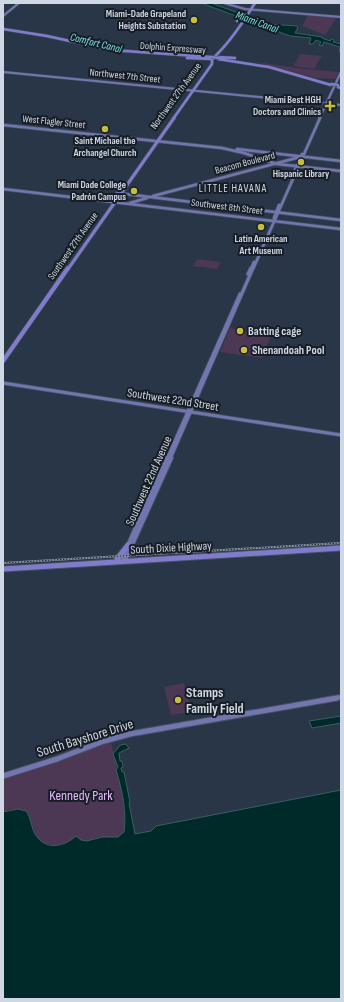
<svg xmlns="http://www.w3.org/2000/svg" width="344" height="1002" viewBox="0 0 344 1002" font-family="'Sofia Sans Condensed',sans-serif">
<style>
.green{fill:#4c3754}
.water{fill:#002a2a;stroke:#3e5e62}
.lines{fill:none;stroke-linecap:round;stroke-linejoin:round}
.canal{stroke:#002a2a;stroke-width:1}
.major-far4-casing{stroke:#455160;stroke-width:3}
.major-far3-casing{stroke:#455160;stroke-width:4}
.major-far2-casing{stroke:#455160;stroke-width:4.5}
.major-far1-casing{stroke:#455160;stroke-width:6}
.major-casing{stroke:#455160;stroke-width:7}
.highway-far3-casing{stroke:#455160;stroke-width:3.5}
.highway-far2-casing{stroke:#455160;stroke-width:4.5}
.highway-far1-casing{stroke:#455160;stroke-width:5.5}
.highway-casing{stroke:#455160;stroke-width:7}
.major-far4{stroke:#7375ae;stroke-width:2}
.major-far3{stroke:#7375ae;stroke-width:2.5}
.major-far2{stroke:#7375ae;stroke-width:3}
.major-far1{stroke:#7375ae;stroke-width:4}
.major{stroke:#7375ae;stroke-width:5}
.highway-far3{stroke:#817bcc;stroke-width:2.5}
.highway-far2{stroke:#817bcc;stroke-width:3}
.highway-far1{stroke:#817bcc;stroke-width:4}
.highway{stroke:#817bcc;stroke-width:5}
.rail-casing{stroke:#8b96a5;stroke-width:2}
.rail{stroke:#171d25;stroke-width:1;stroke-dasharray:1.5;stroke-linecap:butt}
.highway-bridge-casing{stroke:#455160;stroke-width:3.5;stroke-linecap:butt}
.highway-bridge{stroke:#817bcc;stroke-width:2.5}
.poi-dot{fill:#c4bd3e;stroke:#171d25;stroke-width:1.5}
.labels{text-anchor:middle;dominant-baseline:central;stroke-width:4;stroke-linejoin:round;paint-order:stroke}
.far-poi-label{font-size:10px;font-weight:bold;fill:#ced7e3;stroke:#171d25;text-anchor:end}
.far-street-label{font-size:10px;fill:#ced7e3;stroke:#171d25}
.far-water-label{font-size:11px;font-style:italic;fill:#74e4e5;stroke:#171d25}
.far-neighbourhood-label{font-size:11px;letter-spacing:1px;fill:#ced7e3;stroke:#171d25}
.poi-label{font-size:12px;font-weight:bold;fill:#ced7e3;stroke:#171d25;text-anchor:start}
.street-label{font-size:12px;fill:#ced7e3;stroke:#171d25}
.near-poi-label{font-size:14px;font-weight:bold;fill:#ced7e3;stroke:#171d25;text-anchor:start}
.near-street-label{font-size:14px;fill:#ced7e3;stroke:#171d25}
.near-park-label{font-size:14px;fill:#e9bafd;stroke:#171d25}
</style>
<rect width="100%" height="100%" fill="#283648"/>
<!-- green -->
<path class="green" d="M308 15 337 17 325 35 302 26Z
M300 54 322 56 314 69 293 66Z
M256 62 305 69 339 72 335 79 316 78Z
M197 259 221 262 217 269 193 266Z
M230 328 271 335 262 358 220 352Z
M184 683 192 712 171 715 164 687Z
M111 741 123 796 125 830 118 837H102L87 841 81 840 76 836 68 843 62 846 53 845 41 842 36 835 26 811 10 809 3 812V777Z"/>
<!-- water -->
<path class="water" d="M201 3H211L268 24 297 26 298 27 295 33 322 37V38L330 41 332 39 334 40 333 42 341 44V51L339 52 340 47 324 42 322 46 319 45 321 42 316 40 313 44H309L311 38 290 36Z
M341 716V723L312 728 309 721Z
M126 744 129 748 119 753 120 761H122L123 767 121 768 122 772H124L130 802 129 803 135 834 151 831 156 826 341 790V999H3V812L18 809 26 811C31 818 31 827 35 834 45 851 64 847 76 836L81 840 87 841 102 837H118L124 832C127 812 122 789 116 770L118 767 113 754 118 748 120 745Z"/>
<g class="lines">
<!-- canal -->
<path class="canal" d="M238 22 277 30"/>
<!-- major-far4 casing -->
<g class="major-far4-casing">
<path id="major-far4" d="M224 3 245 9 341 17
M3 16 19 3
M3 72 341 105
M319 119 341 72"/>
</g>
<!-- major-far3 casing -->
<g class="major-far3-casing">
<path id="major-far3" d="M3 125 222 148 244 153 277 164 341 171
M237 149 341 161
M294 172 302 154
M3 189 341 229
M117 193 341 220
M153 196 300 157
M130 203 147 198
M274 218 279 205
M251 269 254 262
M253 269 320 118"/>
</g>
<!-- major-far2 casing -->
<g class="major-far2-casing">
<path id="major-far2" d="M248 274 251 268
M3 383 341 435
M167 459 240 294
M170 459 253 268"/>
</g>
<!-- major-far1 casing -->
<g class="major-far1-casing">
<path id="major-far1" d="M123 561 126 558 171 458
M123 561V557L167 458
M331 699 341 697"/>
</g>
<!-- major casing -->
<g class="major-casing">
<path id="major" d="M3 776 57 759 104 741 130 734 337 698"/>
</g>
<!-- highway-far3 casing -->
<g class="highway-far3-casing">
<path id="highway-far3" d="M237 19V21
M3 29 47 36 111 50 211 57
M217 57 235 58
M187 58 213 59
M218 59 269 67 331 85
M338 87 341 88
M173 119 212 64V59C227 46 245 20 255 3"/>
</g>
<!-- highway-far2 casing -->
<g class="highway-far2-casing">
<path id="highway-far2" d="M68 269 174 118"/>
</g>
<!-- highway-far1 casing -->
<g class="highway-far1-casing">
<path id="highway-far1" d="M3 361 68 268"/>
</g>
<!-- highway casing -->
<g class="highway-casing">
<path id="highway" d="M117 559 128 545
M3 569 341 548"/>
</g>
<!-- major-far4 -->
<use href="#major-far4" class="major-far4"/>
<!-- major-far3 -->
<use href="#major-far3" class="major-far3"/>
<!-- major-far2 -->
<use href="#major-far2" class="major-far2"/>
<!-- major-far1 -->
<use href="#major-far1" class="major-far1"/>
<!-- major -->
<use href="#major" class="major"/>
<!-- highway-far3 -->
<use href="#highway-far3" class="highway-far3"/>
<!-- highway-far2 -->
<use href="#highway-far2" class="highway-far2"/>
<!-- highway-far1 -->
<use href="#highway-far1" class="highway-far1"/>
<!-- highway -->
<use href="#highway" class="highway"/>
<!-- rail casing -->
<g class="rail-casing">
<path id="rail" d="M3 563 341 543"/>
</g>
<!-- rail -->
<use href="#rail" class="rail"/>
<!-- highway-bridge casing -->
<g class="highway-bridge-casing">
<path id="highway-bridge" d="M211 57 219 58
M331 84 338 85"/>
</g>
<!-- highway-bridge -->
<use href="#highway-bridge" class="highway-bridge"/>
</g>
<!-- markers -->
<g class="poi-dot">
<circle cx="194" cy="20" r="4"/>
<path d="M328 100h4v4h4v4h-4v4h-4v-4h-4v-4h4z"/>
<circle cx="105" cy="129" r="4"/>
<circle cx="301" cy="162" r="4"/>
<circle cx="134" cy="191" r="4"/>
<circle cx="261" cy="227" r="4"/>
<circle cx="240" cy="331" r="4"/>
<circle cx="244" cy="350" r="4"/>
<circle cx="178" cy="700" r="4"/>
</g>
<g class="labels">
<!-- far-poi labels -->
<g class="far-poi-label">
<text x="186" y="14">Miami-Dade Grapeland<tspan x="186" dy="12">Heights Substation</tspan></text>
<text x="321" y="100">Miami Best HGH<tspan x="321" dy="12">Doctors and Clinics</tspan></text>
<text x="105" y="141" text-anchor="middle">Saint Michael the<tspan x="105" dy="12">Archangel Church</tspan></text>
<text x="301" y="174" text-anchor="middle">Hispanic Library</text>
<text x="126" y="185">Miami Dade College<tspan x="126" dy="12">Padrón Campus</tspan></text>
<text x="261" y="239" text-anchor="middle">Latin American<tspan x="261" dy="12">Art Museum</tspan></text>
</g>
<!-- far-street labels -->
<g class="far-street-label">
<text transform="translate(173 48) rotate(4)">Dolphin Expressway</text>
<text transform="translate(125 76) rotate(6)">Northwest 7th Street</text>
<text transform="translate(176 96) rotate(-54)">Northwest 27th Avenue</text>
<text transform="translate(54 122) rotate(6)">West Flagler Street</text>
<text transform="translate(245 163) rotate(-15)">Beacom Boulevard</text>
<text transform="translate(227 207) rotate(7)">Southwest 8th Street</text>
<text transform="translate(73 246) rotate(-55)">Southwest 27th Avenue</text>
</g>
<!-- far-water labels -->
<g class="far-water-label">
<text transform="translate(257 22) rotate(20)">Miami Canal</text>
<text transform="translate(96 43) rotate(14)">Comfort Canal</text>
</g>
<!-- far-neighbourhood labels -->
<g class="far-neighbourhood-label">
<text x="233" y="188">LITTLE HAVANA</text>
</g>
<!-- poi labels -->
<g class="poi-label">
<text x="248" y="331">Batting cage</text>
<text x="252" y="350">Shenandoah Pool</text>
</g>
<!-- street labels -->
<g class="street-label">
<text transform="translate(173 400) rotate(9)">Southwest 22nd Street</text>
<text transform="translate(149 481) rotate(-66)">Southwest 22nd Avenue</text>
<text transform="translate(171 548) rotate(-3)">South Dixie Highway</text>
</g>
<!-- near-poi labels -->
<g class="near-poi-label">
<text x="186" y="692">Stamps<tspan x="186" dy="16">Family Field</tspan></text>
</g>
<!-- near-street labels -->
<g class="near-street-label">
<text transform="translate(85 738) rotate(-17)">South Bayshore Drive</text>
</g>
<!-- near-park labels -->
<g class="near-park-label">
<text x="81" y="795">Kennedy Park</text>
</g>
</g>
<!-- border -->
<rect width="344" height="1002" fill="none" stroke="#ced7e3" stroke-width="8"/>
</svg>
